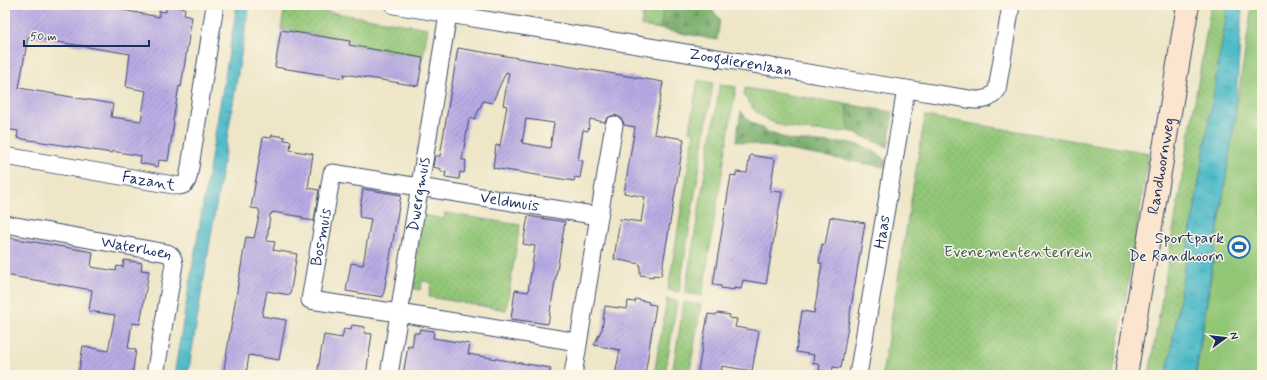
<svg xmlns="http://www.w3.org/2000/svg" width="1267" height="380" viewBox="0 0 1267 380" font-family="Mynerve,sans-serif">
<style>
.grass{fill:url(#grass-dots);stroke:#567a6a}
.forest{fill:url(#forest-firs);stroke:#486d63}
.garden{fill:#92c677;stroke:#567a6a}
.water{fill:url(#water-ripples);stroke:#347493}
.building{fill:url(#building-hatch);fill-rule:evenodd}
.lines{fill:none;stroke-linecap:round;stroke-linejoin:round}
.street-casing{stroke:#3b4a6e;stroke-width:19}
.secondary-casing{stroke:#3b4a6e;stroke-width:24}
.street{stroke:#fff;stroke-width:17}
.secondary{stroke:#fbe5cf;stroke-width:22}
.labels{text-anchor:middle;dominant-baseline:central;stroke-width:3;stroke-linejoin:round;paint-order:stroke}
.street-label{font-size:16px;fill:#1b2f5e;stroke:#fcf5e5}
.poi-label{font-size:16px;fill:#1b2f5e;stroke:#fcf5e5;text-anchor:end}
.park-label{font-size:16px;fill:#3f5c66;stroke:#fcf5e5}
</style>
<defs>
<pattern id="grass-dots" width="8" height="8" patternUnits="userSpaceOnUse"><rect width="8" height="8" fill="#92c677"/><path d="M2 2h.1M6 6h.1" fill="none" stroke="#7daa69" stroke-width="1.8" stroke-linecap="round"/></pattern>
<pattern id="forest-firs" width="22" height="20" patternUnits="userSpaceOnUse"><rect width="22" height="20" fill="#75ab68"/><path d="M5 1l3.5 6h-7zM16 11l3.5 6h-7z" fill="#5f8c59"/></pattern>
<pattern id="water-ripples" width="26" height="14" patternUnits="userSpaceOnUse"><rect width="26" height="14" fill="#4dbac8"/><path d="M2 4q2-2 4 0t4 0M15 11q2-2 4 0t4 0" fill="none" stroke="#3f98a6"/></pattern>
<pattern id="building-hatch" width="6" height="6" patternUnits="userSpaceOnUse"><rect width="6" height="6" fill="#b9abe5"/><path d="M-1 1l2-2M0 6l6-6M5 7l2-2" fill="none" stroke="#968cbd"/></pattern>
</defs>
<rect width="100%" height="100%" fill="#fcf5e5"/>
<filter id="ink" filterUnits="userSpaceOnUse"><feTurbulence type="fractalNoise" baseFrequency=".025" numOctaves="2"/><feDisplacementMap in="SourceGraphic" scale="8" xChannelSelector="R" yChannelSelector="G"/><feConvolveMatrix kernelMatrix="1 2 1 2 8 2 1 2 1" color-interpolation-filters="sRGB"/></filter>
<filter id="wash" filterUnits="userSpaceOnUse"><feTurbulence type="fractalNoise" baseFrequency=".012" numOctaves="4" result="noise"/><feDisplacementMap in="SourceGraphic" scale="16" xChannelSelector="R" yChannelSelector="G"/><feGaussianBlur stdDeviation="0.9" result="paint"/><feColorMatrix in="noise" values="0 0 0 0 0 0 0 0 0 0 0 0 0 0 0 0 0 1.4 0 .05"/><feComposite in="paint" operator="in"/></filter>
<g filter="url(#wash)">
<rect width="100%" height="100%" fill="#eee6c7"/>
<!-- grass -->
<path class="grass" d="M285 5 428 28 423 57 350 45V40L281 29Z
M644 5H664L660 29 641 26Z
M1211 5H1242V8L1228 6 1167 375H1149Z
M698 80 713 83 679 292 668 290 694 132 689 131Z
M720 84 736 87 702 296 685 293Z
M745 88 846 104 849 131C822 133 775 131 755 111 751 106 748 101 744 96Z
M925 116 1149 153 1113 375H882Z
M445 213 520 225 506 310 429 297 431 282 422 281 420 290 411 288 423 215 444 219Z
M667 299 677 301 665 375H654Z
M684 302 701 305 689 375H672Z"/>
<!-- forest -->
<path class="forest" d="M664 5H708L720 19 717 40 660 29Z
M846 104 893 112 888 147 849 131Z
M741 111 748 120 770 133 791 140 833 143 847 142 862 146 875 152 886 160 885 167 736 141Z"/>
<!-- garden -->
<path class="garden" d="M1252 5H1262V375H1196Z"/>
<!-- water -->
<path class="water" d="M237 5 249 7 188 375H174Z
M1228 6 1242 8 1235 119 1195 375H1167Z"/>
<g id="blocks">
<!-- building -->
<path class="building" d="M5 5H123L122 10 159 17V11L166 12V5L185 8 184 15 192 17 181 87 179 86 173 121 174 122 168 161 159 160 158 167 140 163 141 156 112 151V153L17 138 18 131 5 129ZM28 37 130 54 126 87 146 91 141 121 111 117 113 104 19 88Z
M281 30 350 41 349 45 423 58 418 86 344 74V78L275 67Z
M458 48 663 82 654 134 684 139 661 276 653 275V277L640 275V264L614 259 620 219 641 222 645 197 624 193 635 127 624 125 623 121 620 117 615 115 611 116 607 118 605 122 590 119 588 131 583 130 578 160 583 161 580 178 575 177 574 181 493 168 496 145 500 146 507 106 503 105 509 73 506 72 492 103 483 101 475 119 469 118 462 160H466L464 173 460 172 459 179 445 177 446 172H441V169L433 167 435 156H440ZM526 119 554 123 550 148 522 143Z
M272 135 285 137 284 140 291 141 290 150 313 154 308 188 319 190 314 221 302 219 303 217 272 212V214H270L267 241 275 242 273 250 297 254 290 295 267 291 262 316 286 320 279 360 249 355 246 375H223L246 237 254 238 260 212H259V209L251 208 263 137 271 138Z
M750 155 775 159 770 191 782 192 766 284 743 280 741 289 734 288V290L721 288V286L713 285 731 175 736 176V172L747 173Z
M363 189 401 195 383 297 346 291 351 263 363 265 371 219 359 217Z
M528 216 565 222 548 324 511 319 515 290 528 292 535 246 523 244Z
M830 217 865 223 841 368 833 367 832 373 819 370 820 365 813 363 814 355 796 352 802 311 814 313 822 264 819 263 822 244 825 245Z
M5 237 93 252 91 267 116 271 117 266 123 267 124 260 142 263 141 270 149 271 140 324 132 323 128 348 136 350 132 375H78L83 346 108 351 115 315 89 311 92 290 5 275Z
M636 299 649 302 648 304 656 305 645 375H615L620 350 594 345 602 329 605 306 627 309 628 301 635 302Z
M717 313 730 315 729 318 737 319 735 327 759 331 752 371 722 366 721 375H703V372L698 371 708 314 716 315Z
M352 325 365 327 364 333 372 334 366 375H317L324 335 342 338 344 329 351 330Z
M420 329 434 331 433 338 470 344 468 354 550 368V375H403L408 346 412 347 414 333H419Z"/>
</g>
</g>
<g filter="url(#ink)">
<use href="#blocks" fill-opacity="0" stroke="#3b4a6e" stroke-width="1"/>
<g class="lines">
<!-- street casing -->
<g class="street-casing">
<g id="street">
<path id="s1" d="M394 5 862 82 975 100C985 100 990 99 997 90L1011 5"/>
<path id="s2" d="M5 156 179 186C189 185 188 176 190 167L215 5"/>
<path id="s3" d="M5 224 167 253C172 255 173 258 174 264L155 375"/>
<path id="s4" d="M578 342 399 313 310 300 332 173 599 216"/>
<path id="s5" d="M389 375 448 14"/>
<path d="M573 375 614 125"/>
<path id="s6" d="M858 375 906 89"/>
</g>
</g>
<!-- secondary casing -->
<g class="secondary-casing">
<g id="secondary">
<path id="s7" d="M1126 375 1188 5"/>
</g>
</g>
<!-- street -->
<use href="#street" class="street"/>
<!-- secondary -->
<use href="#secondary" class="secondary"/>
</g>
</g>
<!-- icons -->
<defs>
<g id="stadium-ring" transform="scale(1.15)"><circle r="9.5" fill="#fcf5e5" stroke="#1f6fb2" stroke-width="1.5"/><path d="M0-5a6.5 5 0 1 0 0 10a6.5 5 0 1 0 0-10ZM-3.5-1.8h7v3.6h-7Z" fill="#1f6fb2"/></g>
</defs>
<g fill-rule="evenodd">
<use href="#stadium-ring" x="1239" y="247"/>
</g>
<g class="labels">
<!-- street labels -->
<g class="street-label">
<text stroke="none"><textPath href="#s1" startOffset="351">Zoogdierenlaan</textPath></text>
<text stroke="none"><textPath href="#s7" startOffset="212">Randhoornweg</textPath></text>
<text stroke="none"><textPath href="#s2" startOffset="146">Fazant</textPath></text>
<text stroke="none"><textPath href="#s5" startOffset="183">Dwergmuis</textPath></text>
<text stroke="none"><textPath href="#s4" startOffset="580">Veldmuis</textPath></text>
<text stroke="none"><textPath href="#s6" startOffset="145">Haas</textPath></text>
<text stroke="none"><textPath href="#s4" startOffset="335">Bosmuis</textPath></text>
<text stroke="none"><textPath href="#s3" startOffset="134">Waterhoen</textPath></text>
</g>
<!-- poi labels -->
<g class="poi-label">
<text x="1224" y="238">Sportpark<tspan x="1224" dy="18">De Randhoorn</tspan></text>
</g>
<!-- park labels -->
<g class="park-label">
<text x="1018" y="252">Evenemententerrein</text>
</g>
</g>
<!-- margin -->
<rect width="1267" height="380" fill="none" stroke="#fcf5e5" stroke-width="20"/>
<!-- north arrow -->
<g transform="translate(1225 338) rotate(75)" stroke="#fcf5e5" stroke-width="3" paint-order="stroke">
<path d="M0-3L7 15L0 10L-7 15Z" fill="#1b2f5e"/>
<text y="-6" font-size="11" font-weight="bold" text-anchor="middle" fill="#1b2f5e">N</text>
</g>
<!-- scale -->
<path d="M24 40v6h125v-6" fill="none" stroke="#1b2f5e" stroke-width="2"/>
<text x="30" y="40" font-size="12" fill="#1b2f5e" stroke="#fcf5e5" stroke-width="3" paint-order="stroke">50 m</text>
</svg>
